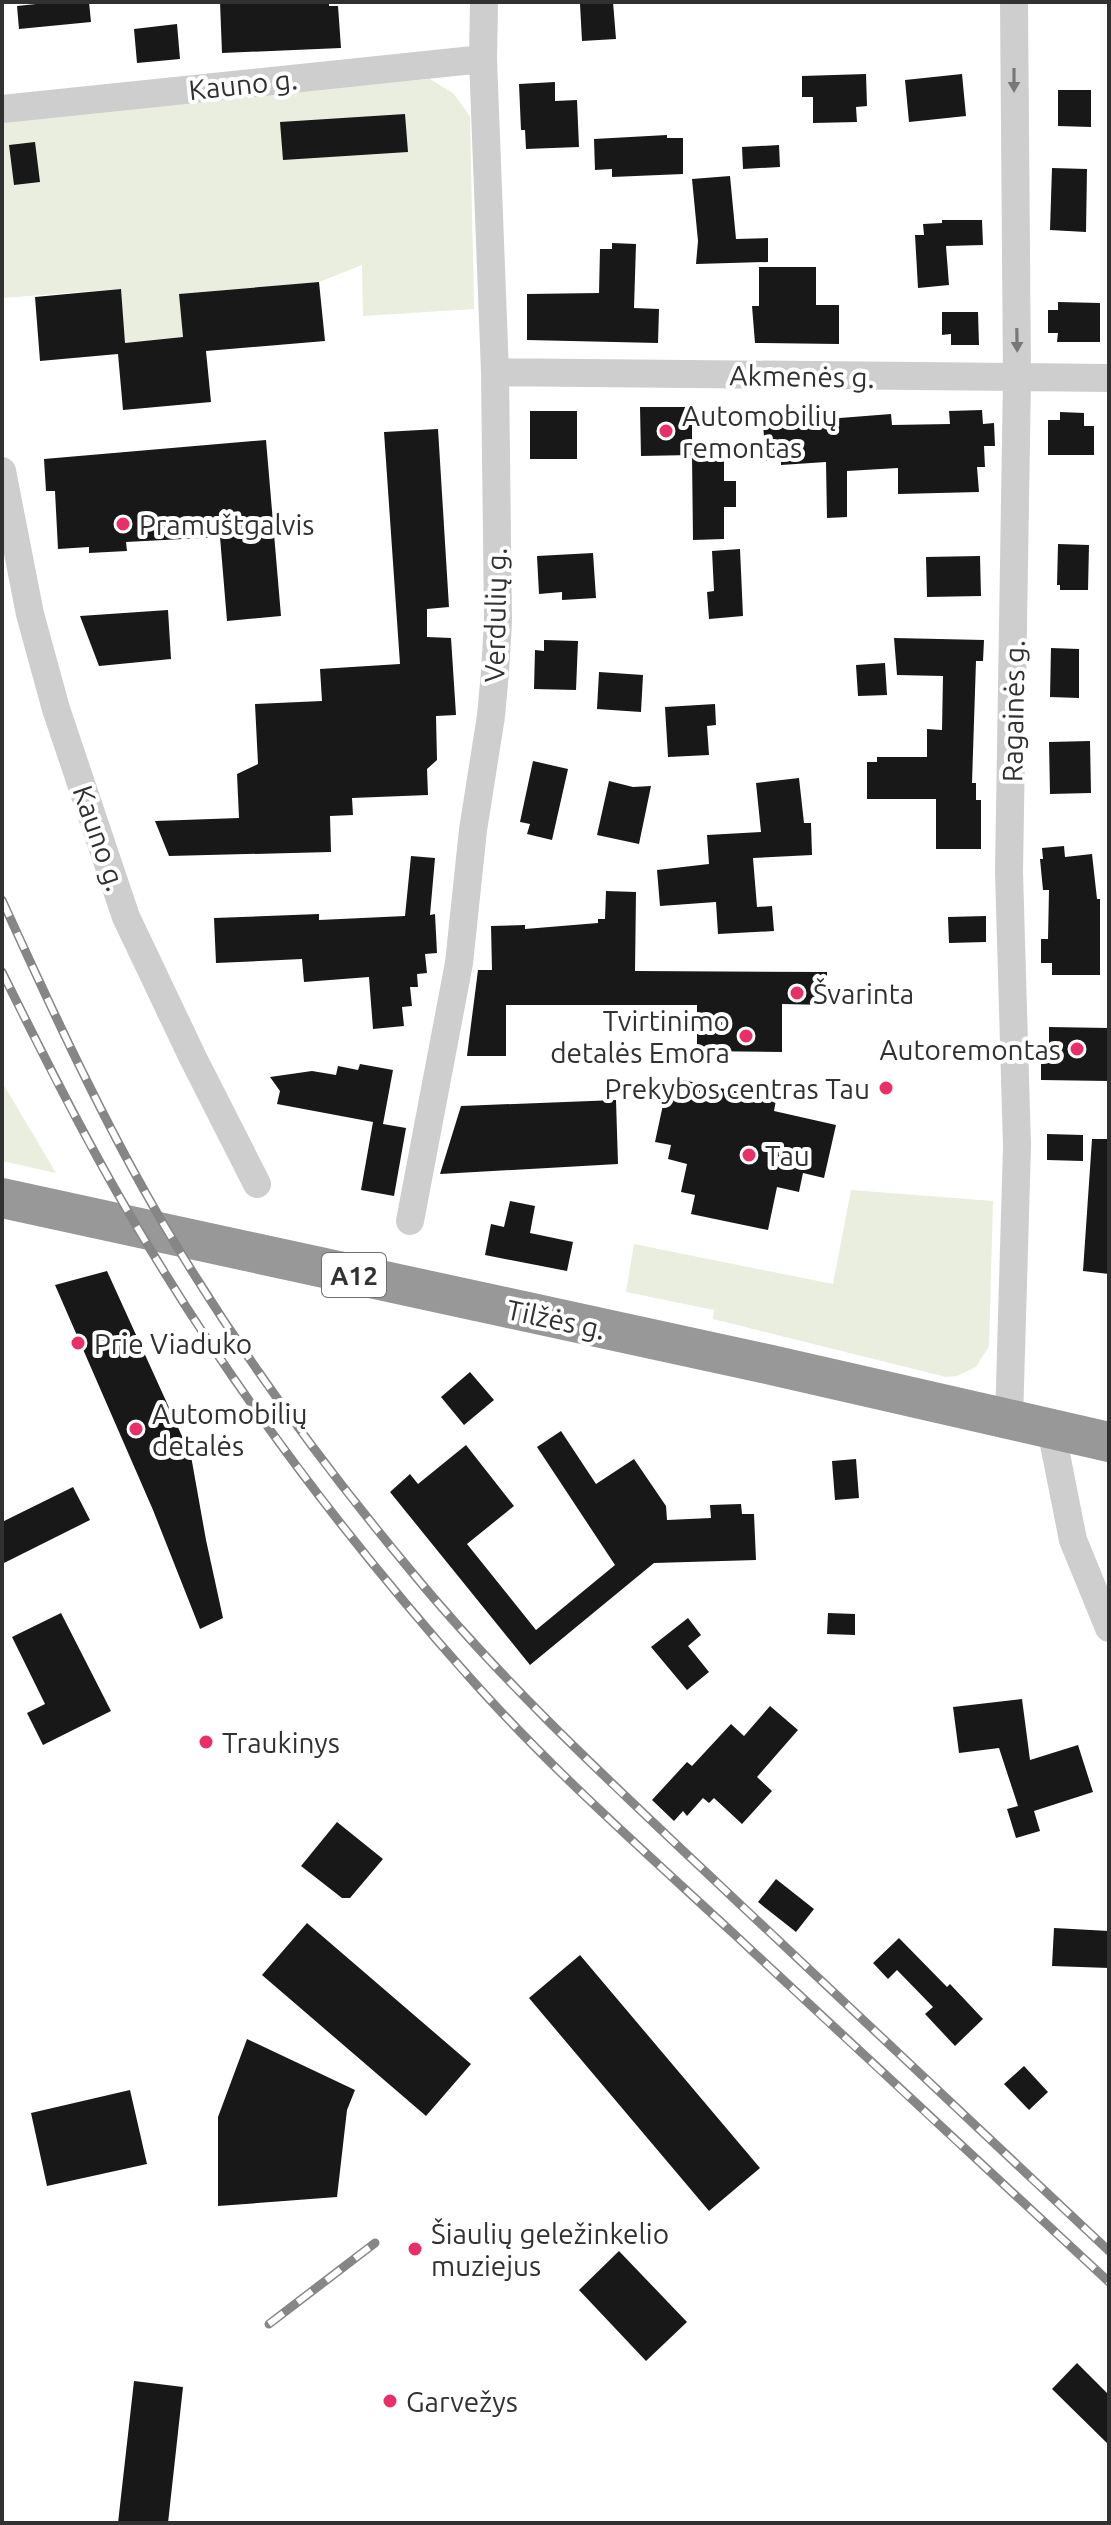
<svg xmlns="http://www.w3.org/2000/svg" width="1111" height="2525" viewBox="0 0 1111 2525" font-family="Ubuntu,sans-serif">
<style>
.green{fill:#eaeede}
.building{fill:#181818}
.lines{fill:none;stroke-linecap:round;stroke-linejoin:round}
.minor{stroke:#cecece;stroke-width:28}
.highway{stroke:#989898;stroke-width:40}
.rail-casing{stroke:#868686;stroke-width:9}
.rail{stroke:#fff;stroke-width:6;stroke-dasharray:18;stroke-linecap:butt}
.oneway{fill:#787878}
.poi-dot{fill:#ec2e68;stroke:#fff;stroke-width:3}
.labels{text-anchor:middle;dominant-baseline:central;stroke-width:8;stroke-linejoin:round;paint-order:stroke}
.shield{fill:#fff;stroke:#6f6f6f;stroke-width:2}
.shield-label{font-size:26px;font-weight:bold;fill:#313131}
.street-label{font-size:28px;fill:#313131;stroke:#fff}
.poi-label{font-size:28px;fill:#313131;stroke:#fff;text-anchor:start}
</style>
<rect width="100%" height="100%" fill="#fff"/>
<!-- green -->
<path class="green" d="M430 79 453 93 470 116 474 309 363 316 362 265 319 282 180 294 183 337 125 343 120 289 2 298V118Z
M2 1082 56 1173 2 1161Z
M851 1190 993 1201 989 1346 976 1367 957 1376 946 1377 713 1319 714 1310 626 1292 634 1244 833 1284Z"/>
<!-- building -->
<path class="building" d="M55 2H89L91 22 19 29 17 6Z
M220 2H329V6H338L341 48 222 53Z
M613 2 616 39 582 41 580 4Z
M177 24 180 59 137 63 134 29Z
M866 74 867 106 856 107 857 122 813 123V97H802V76Z
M962 74 966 116 909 122 905 80Z
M555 82V101L577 100 579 147 526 149 525 130H521L519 84Z
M1058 90H1091V127L1058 126Z
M405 114 408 152 283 160 280 122Z
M667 135V138H683V174L612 177V169L595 170 594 139Z
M35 142 40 182 14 185 9 145Z
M779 145 780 167 743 169 742 147Z
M1052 168 1087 169 1086 232 1050 230Z
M730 176 736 239 768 238V262L696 264 698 241 692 179Z
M942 220H982L983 245 946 246 949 285 918 288 915 235H924L923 224 942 223Z
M612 243 636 244 634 308 659 309 658 343 527 340V294L599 293 600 249H612Z
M759 267H816V305H839V344L755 343 752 306H759Z
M319 282 325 341 206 351 211 402 123 410 118 354 40 361 35 297 121 289 125 343 183 337 179 294Z
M1058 302 1100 303V342H1057L1058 333H1048V310H1058Z
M942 312H978L979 345H951V334L942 335Z
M640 407H692V455L641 456Z
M982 410 983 424 994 423 995 446H984L985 467H977L979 492 898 494V468L847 471V517L827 518 826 462 781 465V460L766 461 763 424 891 414 892 425 950 424 949 411Z
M530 411H577V459H530Z
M1060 412 1084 413V426H1094V455H1048V420H1060Z
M438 429 449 607 427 609V637L451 638 456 715 436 716 437 760 427 769 428 795 352 798 353 815 330 816 331 852 169 856 155 821 239 818 237 774 258 764 255 704 322 701 320 669 400 664 384 432Z
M266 440 281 616 227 621 220 537 126 542 127 551 89 553V547L58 549 55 491H46L44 459Z
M692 455H724V481H736V507H724V539L693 540Z
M1058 544 1089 545 1088 590H1060V585H1057Z
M740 549 743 616 709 619 707 592 714 591 712 551Z
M593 553 596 598 562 600V592L539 594 537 556Z
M980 556 981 596 927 597 926 557Z
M168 610 171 659 99 666 80 616Z
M894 638 984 640 983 661H976L972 783H976V800H981V849H936V799H867V762H877V757H927V729L942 730 943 676 897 675Z
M544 640 578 641 576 690 534 689 535 650 544 651Z
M1051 648 1079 649V698L1050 697Z
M885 663 887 695 858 696 856 665Z
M599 672 643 675 641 712 597 709Z
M715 704 716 725 707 726 709 755 668 757 665 707Z
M1090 741 1091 793 1050 794 1049 742Z
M533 761 568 769 552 840 527 834 530 824 520 822Z
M799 778 804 823H811L812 855 753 858 757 907 772 906 774 931 718 934 716 902 660 906 657 870 709 864 707 835 761 832 756 783Z
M609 781 633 787 651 786 639 844 597 835Z
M1064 846 1065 857 1092 854 1097 899H1100V975H1052V963H1041V939H1048L1049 890H1043L1040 859H1043L1042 848Z
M411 856 435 858 430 915 435 914 437 953 425 954 427 973 417 974 418 987H410L412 1006 402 1007 404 1026 373 1029 369 977 304 982 302 959 216 963 214 918 319 914V920L405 916Z
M606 891 636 892 635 971 827 972V1005L782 1004V1052L697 1051V1005H506V1056H467L478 970H492L491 926 525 925V929L598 923V919H605Z
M986 916V942L949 943 948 917Z
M1049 1027 1109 1028V1081L1041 1080V1051H1049Z
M360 1064 393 1070 383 1124 406 1128 394 1196 361 1190 373 1122 277 1104 280 1091 270 1077 312 1071 336 1075 338 1066 358 1070Z
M683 1080 776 1100 774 1111 836 1125 824 1178 803 1173 799 1192 777 1187 768 1230 691 1214 695 1195 681 1192 687 1164 668 1159 671 1145 655 1142 667 1086 681 1089Z
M616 1100 618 1164 440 1174 461 1106Z
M1047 1134 1083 1135V1161L1047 1160Z
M1092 1139H1109V1274L1083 1271Z
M510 1201 535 1206 530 1233 573 1242 567 1271 485 1255 491 1224 504 1227Z
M107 1271 191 1456 206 1540 223 1618 200 1629 153 1510 55 1285Z
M470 1372 494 1400 464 1425 441 1397Z
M561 1431 596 1484 634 1459 666 1506 667 1520 711 1518 710 1505 741 1504 742 1514H754L756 1560 654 1563 530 1665 390 1492 410 1474 418 1484 466 1445 514 1506 467 1544 536 1630 615 1565 537 1447Z
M856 1459 859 1498 835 1500 832 1461Z
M73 1487 90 1520 2 1564V1522Z
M61 1613 111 1711 43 1745 27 1713 45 1704 12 1637Z
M828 1613 855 1614V1635L827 1634Z
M688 1618 701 1635 688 1646 709 1672 687 1690 651 1647Z
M1022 1699 1030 1760 1078 1745 1093 1792 1034 1811 1040 1831 1016 1838 1007 1809 1018 1806 999 1748 959 1753 953 1707Z
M770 1706 798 1730 757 1777 772 1791 742 1824 714 1798 709 1803 703 1798 687 1816 683 1811 674 1821 652 1800 687 1762 692 1766 731 1724 744 1736Z
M337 1822 383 1859 350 1898H342L301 1866Z
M776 1879 814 1909 796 1932 758 1902Z
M307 1923 471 2064 426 2116 262 1975Z
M1054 1928 1109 1931V1968L1052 1966Z
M899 1938 947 1987 950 1984 983 2019 955 2046 925 2014 933 2007 897 1970 888 1979 873 1963Z
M580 1955 760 2168 709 2211 529 1998Z
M247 2039 355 2090 347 2110 337 2197 218 2206V2117Z
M1024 2066 1048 2092 1029 2110 1004 2084Z
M130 2090 147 2164 47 2186 31 2113Z
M619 2251 687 2322 646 2361 579 2290Z
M1077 2363 1109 2395V2445L1052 2389Z
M134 2381 183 2387 168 2523H118Z"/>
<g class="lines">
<!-- minor -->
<path class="minor" d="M2 109 483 59
M495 372 1109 378
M2 471 30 614 56 709 126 917 193 1058 257 1184
M410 1221 459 963 473 830 491 716 495 672 498 621 495 372 483 59 484 2
M1009 1420 1017 1146 1009 872 1017 379 1014 2
M1051 1429 1073 1540 1109 1628"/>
<!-- highway -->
<path class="highway" d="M2 1198 767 1364 1109 1442"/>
<!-- rail casing -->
<g class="rail-casing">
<path id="rail" d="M2 900C52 1010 103 1121 164 1225 236 1347 321 1463 411 1571 507 1688 618 1789 728 1893 855 2012 982 2132 1109 2251
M2 972C39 1047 77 1123 119 1196 217 1368 339 1531 471 1679 552 1770 644 1851 733 1933 858 2050 984 2166 1109 2282
M269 2324 375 2243"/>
</g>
<!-- rail -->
<use href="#rail" class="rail"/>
</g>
<!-- one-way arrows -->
<defs><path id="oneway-solid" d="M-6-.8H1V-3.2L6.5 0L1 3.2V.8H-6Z" transform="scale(2)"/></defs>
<g class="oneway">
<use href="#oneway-solid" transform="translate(1014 80) rotate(90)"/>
<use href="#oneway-solid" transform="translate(1017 340) rotate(89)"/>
</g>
<!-- markers -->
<g class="poi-dot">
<circle cx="666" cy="431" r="8"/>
<circle cx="123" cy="524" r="8"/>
<circle cx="797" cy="993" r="8"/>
<circle cx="746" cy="1036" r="8"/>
<circle cx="1077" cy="1049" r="8"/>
<circle cx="886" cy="1088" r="8"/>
<circle cx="749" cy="1155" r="8"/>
<circle cx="78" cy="1343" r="8"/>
<circle cx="136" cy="1429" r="8"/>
<circle cx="206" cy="1742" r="8"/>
<circle cx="415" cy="2249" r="8"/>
<circle cx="390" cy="2401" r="8"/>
</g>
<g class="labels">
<!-- shield labels -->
<rect class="shield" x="322" y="1253" width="64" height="44" rx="6"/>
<g class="shield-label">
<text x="354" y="1275">A12</text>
</g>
<!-- street labels -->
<g class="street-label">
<text transform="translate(243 84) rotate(-6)">Kauno g.</text>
<text transform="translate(802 376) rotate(1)">Akmenės g.</text>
<text transform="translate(495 615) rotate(-89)">Verdulių g.</text>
<text transform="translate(1013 711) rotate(-89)">Ragainės g.</text>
<text transform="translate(100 838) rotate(71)">Kauno g.</text>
<text transform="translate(556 1319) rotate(12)">Tilžės g.</text>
</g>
<!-- poi labels -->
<g class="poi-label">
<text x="682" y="415">Automobilių<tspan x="682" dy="32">remontas</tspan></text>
<text x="139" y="524">Pramuštgalvis</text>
<text x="813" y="993">Švarinta</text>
<text x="730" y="1020" text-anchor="end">Tvirtinimo<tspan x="730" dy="32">detalės Emora</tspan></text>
<text x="1061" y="1049" text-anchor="end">Autoremontas</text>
<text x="870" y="1088" text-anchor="end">Prekybos centras Tau</text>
<text x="765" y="1155">Tau</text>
<text x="94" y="1343">Prie Viaduko</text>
<text x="152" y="1413">Automobilių<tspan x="152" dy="32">detalės</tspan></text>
<text x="222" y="1742">Traukinys</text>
<text x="431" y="2233">Šiaulių geležinkelio<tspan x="431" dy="32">muziejus</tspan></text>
<text x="406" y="2401">Garvežys</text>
</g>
</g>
<!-- border -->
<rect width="1111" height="2525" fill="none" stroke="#313131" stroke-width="8"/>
</svg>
